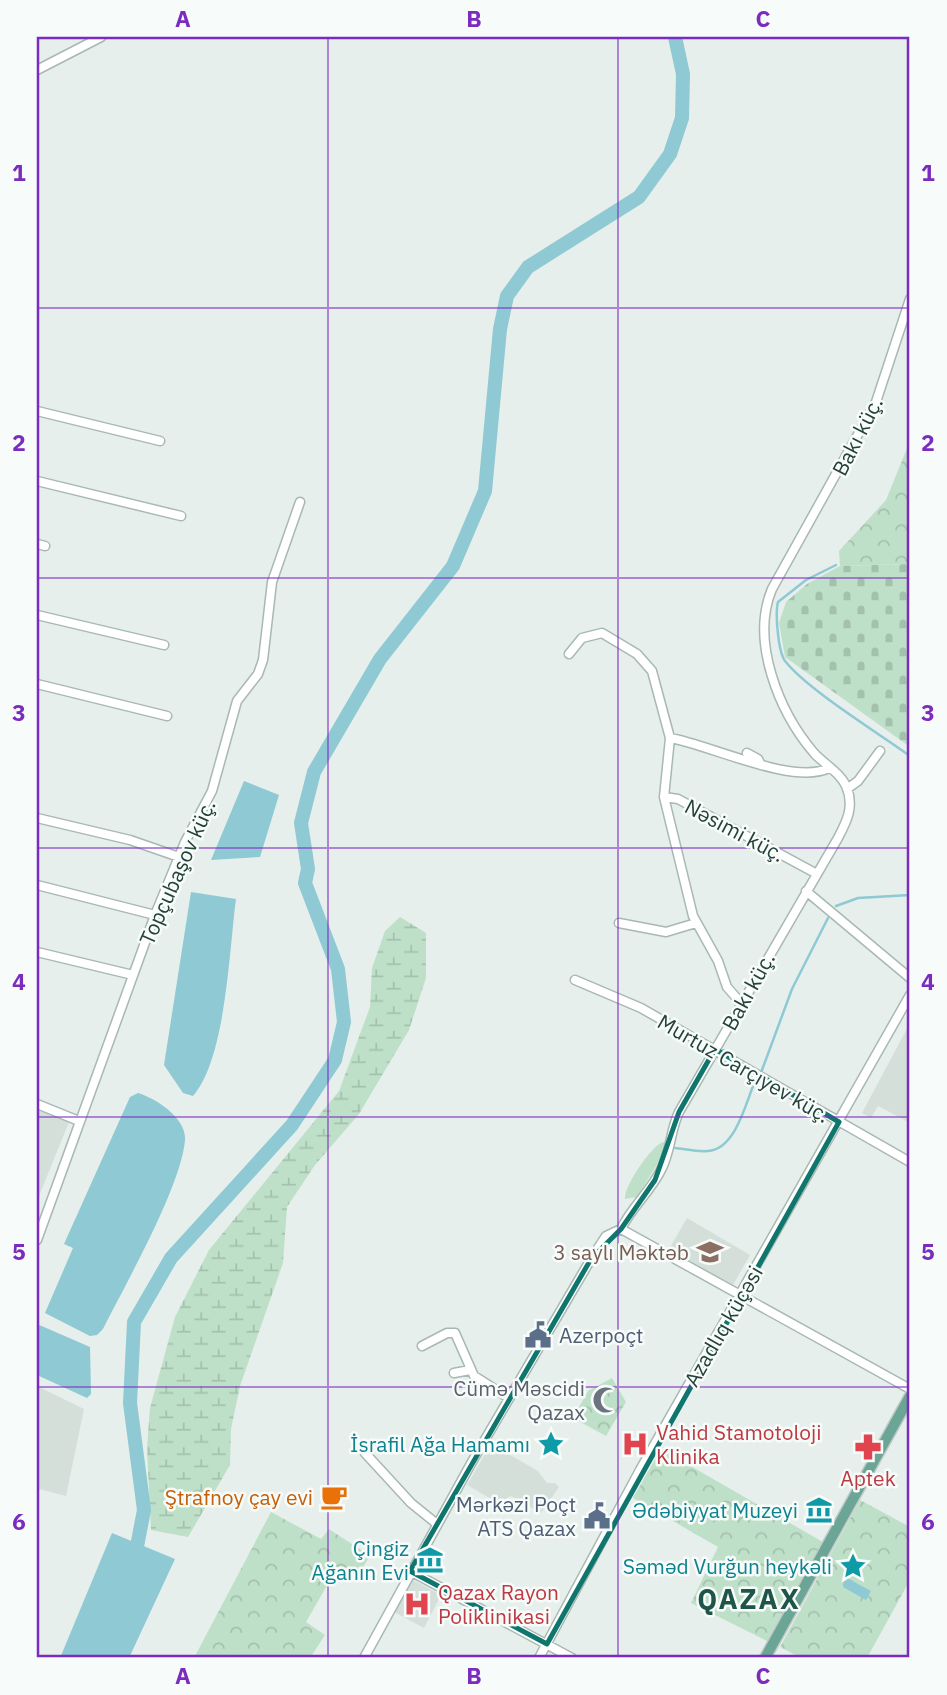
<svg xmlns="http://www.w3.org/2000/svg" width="947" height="1695" viewBox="0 0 947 1695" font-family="'IBM Plex Sans',sans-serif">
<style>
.built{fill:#d4dfda}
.grass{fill:#bfe0c8}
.forest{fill:url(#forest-crowns)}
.wetland{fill:url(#wetland-marsh)}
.cemetery{fill:url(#cemetery-stones)}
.water{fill:#8ec9d4}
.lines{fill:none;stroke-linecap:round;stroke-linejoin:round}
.stream{stroke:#8ec9d4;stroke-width:2.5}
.river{stroke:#8ec9d4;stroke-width:14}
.minor-casing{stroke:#a8b8b2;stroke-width:11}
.major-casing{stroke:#c2cac8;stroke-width:13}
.minor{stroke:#fff;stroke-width:8}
.major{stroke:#6aa596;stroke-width:10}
.marked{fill:none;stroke:#0f766e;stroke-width:5;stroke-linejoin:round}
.grid{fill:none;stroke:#7b2cbf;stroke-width:2;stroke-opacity:0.55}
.labels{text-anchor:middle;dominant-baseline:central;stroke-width:5;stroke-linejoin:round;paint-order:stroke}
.street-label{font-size:21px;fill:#24423a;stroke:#f7fbf9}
.education-label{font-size:21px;fill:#785e54;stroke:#f7fbf9;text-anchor:end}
.service-label{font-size:21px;fill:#4e5e75;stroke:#f7fbf9;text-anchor:start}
.worship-label{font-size:21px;fill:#5b616d;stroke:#f7fbf9;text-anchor:end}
.health-label{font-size:21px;fill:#be3a42;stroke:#f7fbf9;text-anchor:start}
.culture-label{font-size:21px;fill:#0d838f;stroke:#f7fbf9;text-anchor:end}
.food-label{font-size:21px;fill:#c56008;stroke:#f7fbf9;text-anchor:end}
.district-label{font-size:28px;font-weight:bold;letter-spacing:2px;fill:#1f5548;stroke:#f7fbf9}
.neatline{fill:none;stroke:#7b2cbf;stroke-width:2.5}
.grid-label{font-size:23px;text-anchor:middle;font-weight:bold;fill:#7b2cbf}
</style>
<defs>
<pattern id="forest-crowns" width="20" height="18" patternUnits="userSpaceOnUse" patternTransform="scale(1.75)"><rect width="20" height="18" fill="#bfe0c8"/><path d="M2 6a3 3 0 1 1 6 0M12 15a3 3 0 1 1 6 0" fill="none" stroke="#a4c1ad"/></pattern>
<pattern id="wetland-marsh" width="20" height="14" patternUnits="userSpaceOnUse" patternTransform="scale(1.75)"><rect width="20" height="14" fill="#bfe0c8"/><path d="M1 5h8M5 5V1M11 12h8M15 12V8" fill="none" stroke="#a4c1ad"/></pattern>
<pattern id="cemetery-stones" width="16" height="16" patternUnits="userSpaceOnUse" patternTransform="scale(1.75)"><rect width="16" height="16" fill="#bfe0c8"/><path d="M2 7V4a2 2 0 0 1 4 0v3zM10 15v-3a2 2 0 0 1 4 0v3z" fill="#a4c1ad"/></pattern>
</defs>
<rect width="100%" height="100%" fill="#e6efeb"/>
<!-- built -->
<path class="built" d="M910 1023V1123L878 1106 871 1118 862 1113Z
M37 1110 69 1122 37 1201Z
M687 1218 750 1255 733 1285 669 1249Z
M37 1386 84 1409 66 1496 39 1489 37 1492Z
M491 1444 538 1471 547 1483H555L559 1487 541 1513 511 1496 498 1503 467 1485Z
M411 1579 441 1595 424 1628 394 1612Z"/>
<!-- grass -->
<path class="grass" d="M664 1142 667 1148 637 1197 625 1199C623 1187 653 1143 664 1142Z"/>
<!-- forest -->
<path class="forest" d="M910 441V564L840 566 839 551 886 500Z
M612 1378 626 1402 606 1436 573 1418 588 1391Z
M661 1449 823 1542 769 1642 691 1603 718 1547 633 1498Z
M860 1500 910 1527V1580L867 1658H801L780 1647Z
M271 1512 321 1539 329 1529 370 1556 356 1578 337 1568 306 1622 325 1635 310 1658H194Z"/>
<!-- wetland -->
<path class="wetland" d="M400 917 426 933V978L409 1030 359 1114 315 1165 287 1207 283 1263 240 1386 231 1429 230 1465 188 1537 151 1530 147 1448 150 1408 175 1317 209 1250 339 1091 370 1007 372 968 385 931Z"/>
<!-- cemetery -->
<path class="cemetery" d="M910 564V747L785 657 779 623 786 602 807 584 840 566Z"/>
<!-- water -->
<path class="water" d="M244 781 279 795 260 857 211 860Z
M191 892 236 899C229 951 226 1058 193 1096L183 1093 164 1065Z
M138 1093C155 1098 187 1118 185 1140 181 1187 126 1283 103 1329L97 1335 90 1336 45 1313 73 1248 64 1244 130 1097Z
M37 1324 90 1347 91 1394 87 1398 37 1375Z
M112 1533 175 1559 129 1658H60Z
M847 1578 871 1591 866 1600 843 1587Z"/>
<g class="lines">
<!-- stream -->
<path class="stream" d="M836 565 806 580 778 602C775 613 778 651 785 661 808 690 877 732 910 756
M836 906 858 898 910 895
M762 1070 792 989 828 918
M675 1148C685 1149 697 1152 708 1151 736 1149 746 1102 755 1081"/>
<!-- river -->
<path class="river" d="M134 1562 144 1510 130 1403 134 1322 171 1258 292 1125 335 1060 344 1022 338 969 305 883 308 869 301 823 314 772 380 659 453 566 485 491 500 329 507 296 528 267 639 197 670 154 682 118 683 74 675 37"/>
<!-- minor casing -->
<g class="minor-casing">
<path id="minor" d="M37 70 101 37
M37 411 160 441
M37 481 181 516
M37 544 45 546
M37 615 164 645
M569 654 582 638 602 633 637 654 652 671 670 738
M37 684 167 716
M747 753 758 759 761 765
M847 789 858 781 880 751
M664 797 693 916 718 961 727 987 741 1003
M37 818 130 840 179 857
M817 874 678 799 664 797 670 738C708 744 793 786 829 768
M37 885 155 915
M806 891 910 978
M619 923 666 932 696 923
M37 952 133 975
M575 980 641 1008 910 1162
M37 1104 79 1121
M621 1229C631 1208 650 1192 661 1170 671 1151 670 1131 679 1112L838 838C847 821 854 807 847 788 841 773 824 764 814 753 779 712 750 641 772 589L876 402 910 299
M621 1229 910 1389
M37 1240 155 915 185 842 212 791 237 701 258 674 263 660 272 582 300 502
M422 1346 447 1333H455L474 1376 509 1398
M454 1373 470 1370
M365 1453 411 1503 437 1524
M410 1571 572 1658
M364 1658 473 1460 591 1259 606 1236 621 1229
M539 1658 640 1470 910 995"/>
</g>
<!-- major casing -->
<g class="major-casing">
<path id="major" d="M765 1658 910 1396"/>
</g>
<!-- minor -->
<use href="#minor" class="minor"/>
<!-- major -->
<use href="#major" class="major"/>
</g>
<!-- marked area -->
<path class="marked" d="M715 1049 839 1122 547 1644 410 1571 591 1259 621 1229 655 1180 679 1112Z"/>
<!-- grid -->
<path class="grid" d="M328 37V1658M618 37V1658M37 308H910M37 578H910M37 848H910M37 1117H910M37 1387H910"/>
<!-- icons -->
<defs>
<g id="school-bare" transform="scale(2.1)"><path d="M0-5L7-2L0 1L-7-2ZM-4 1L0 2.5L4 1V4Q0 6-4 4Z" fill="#8d6e63" stroke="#f7fbf9" stroke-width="2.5" paint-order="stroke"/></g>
<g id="civic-bare" transform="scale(2.1)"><path d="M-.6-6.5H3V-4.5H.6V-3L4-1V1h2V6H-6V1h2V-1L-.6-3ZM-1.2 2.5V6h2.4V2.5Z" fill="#5c6f8a" stroke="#f7fbf9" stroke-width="2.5" paint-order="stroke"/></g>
<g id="mosque-bare" transform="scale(2.1)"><path d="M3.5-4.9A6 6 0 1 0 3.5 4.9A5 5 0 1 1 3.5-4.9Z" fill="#6b7280" stroke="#f7fbf9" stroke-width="2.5" paint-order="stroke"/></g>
<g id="sight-bare" transform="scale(2.1)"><path d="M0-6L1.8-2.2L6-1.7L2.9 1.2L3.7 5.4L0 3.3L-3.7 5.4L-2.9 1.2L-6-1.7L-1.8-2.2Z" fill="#0f9aa8" stroke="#f7fbf9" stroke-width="2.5" paint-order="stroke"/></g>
<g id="hospital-bare" transform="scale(2.1)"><path d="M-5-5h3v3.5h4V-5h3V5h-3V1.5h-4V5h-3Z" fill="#e0444e" stroke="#f7fbf9" stroke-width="2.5" paint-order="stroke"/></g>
<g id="pharmacy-bare" transform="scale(2.1)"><path d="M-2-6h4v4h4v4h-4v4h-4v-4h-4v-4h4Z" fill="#e0444e" stroke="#f7fbf9" stroke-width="2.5" paint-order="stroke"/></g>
<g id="cafe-bare" transform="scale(2.1)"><path d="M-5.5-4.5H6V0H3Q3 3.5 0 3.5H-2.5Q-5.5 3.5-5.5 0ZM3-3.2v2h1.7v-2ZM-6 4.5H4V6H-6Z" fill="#e8710a" stroke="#f7fbf9" stroke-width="2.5" paint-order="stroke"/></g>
<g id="museum-bare" transform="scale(2.1)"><path d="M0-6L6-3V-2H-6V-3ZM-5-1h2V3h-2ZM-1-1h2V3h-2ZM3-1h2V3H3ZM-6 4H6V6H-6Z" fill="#0f9aa8" stroke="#f7fbf9" stroke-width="2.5" paint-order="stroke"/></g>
</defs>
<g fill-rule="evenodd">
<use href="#school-bare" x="710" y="1252"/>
<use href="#civic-bare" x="538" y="1335"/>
<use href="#mosque-bare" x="606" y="1400"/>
<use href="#sight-bare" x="551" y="1444"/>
<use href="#hospital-bare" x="635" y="1444"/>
<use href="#pharmacy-bare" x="868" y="1447"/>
<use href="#cafe-bare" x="334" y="1497"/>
<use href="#museum-bare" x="819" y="1510"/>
<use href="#civic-bare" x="597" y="1516"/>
<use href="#museum-bare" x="430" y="1560"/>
<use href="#sight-bare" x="853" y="1566"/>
<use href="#hospital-bare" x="417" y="1604"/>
</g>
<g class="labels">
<!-- street labels -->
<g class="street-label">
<text transform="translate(857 436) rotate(-63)">Bakı küç.</text>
<text transform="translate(735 830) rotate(28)">Nəsimi küç.</text>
<text transform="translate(177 872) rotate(-66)">Topçubaşov küç.</text>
<text transform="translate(748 991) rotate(-61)">Bakı küç.</text>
<text transform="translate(744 1068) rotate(30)">Murtuz Carçıyev küç.</text>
<text transform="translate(723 1326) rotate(-60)">Azadlıq küçəsi</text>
</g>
<!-- education labels -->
<g class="education-label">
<text x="689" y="1252">3 saylı Məktəb</text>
</g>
<!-- service labels -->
<g class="service-label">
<text x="559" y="1335">Azerpoçt</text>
<text x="576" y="1504" text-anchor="end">Mərkəzi Poçt<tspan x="576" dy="24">ATS Qazax</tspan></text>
</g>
<!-- worship labels -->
<g class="worship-label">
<text x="585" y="1388">Cümə Məscidi<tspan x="585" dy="24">Qazax</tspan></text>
</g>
<!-- health labels -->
<g class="health-label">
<text x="656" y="1432">Vahid Stamotoloji<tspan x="656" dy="24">Klinika</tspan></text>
<text x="868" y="1478" text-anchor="middle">Aptek</text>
<text x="438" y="1592">Qazax Rayon<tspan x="438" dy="24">Poliklinikasi</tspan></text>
</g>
<!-- culture labels -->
<g class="culture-label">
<text x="530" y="1444">İsrafil Ağa Hamamı</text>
<text x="798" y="1510">Ədəbiyyat Muzeyi</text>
<text x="409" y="1548">Çingiz<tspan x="409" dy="24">Ağanın Evi</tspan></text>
<text x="832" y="1566">Səməd Vurğun heykəli</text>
</g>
<!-- food labels -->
<g class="food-label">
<text x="313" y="1497">Ştrafnoy çay evi</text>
</g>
<!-- district labels -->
<g class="district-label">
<text x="749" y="1598">QAZAX</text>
</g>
</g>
<!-- border -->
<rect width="947" height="1695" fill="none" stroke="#f7fbf9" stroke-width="77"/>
<rect x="38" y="38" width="870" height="1618" class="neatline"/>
<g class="grid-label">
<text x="183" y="27">A</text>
<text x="474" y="27">B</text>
<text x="763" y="27">C</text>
<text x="19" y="181">1</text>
<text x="928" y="181">1</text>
<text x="19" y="451">2</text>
<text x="928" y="451">2</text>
<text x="19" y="721">3</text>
<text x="928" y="721">3</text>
<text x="19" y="990">4</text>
<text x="928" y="990">4</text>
<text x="19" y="1260">5</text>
<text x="928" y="1260">5</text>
<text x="19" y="1530">6</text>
<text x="928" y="1530">6</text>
<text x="183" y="1684">A</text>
<text x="474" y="1684">B</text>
<text x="763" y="1684">C</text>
</g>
</svg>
